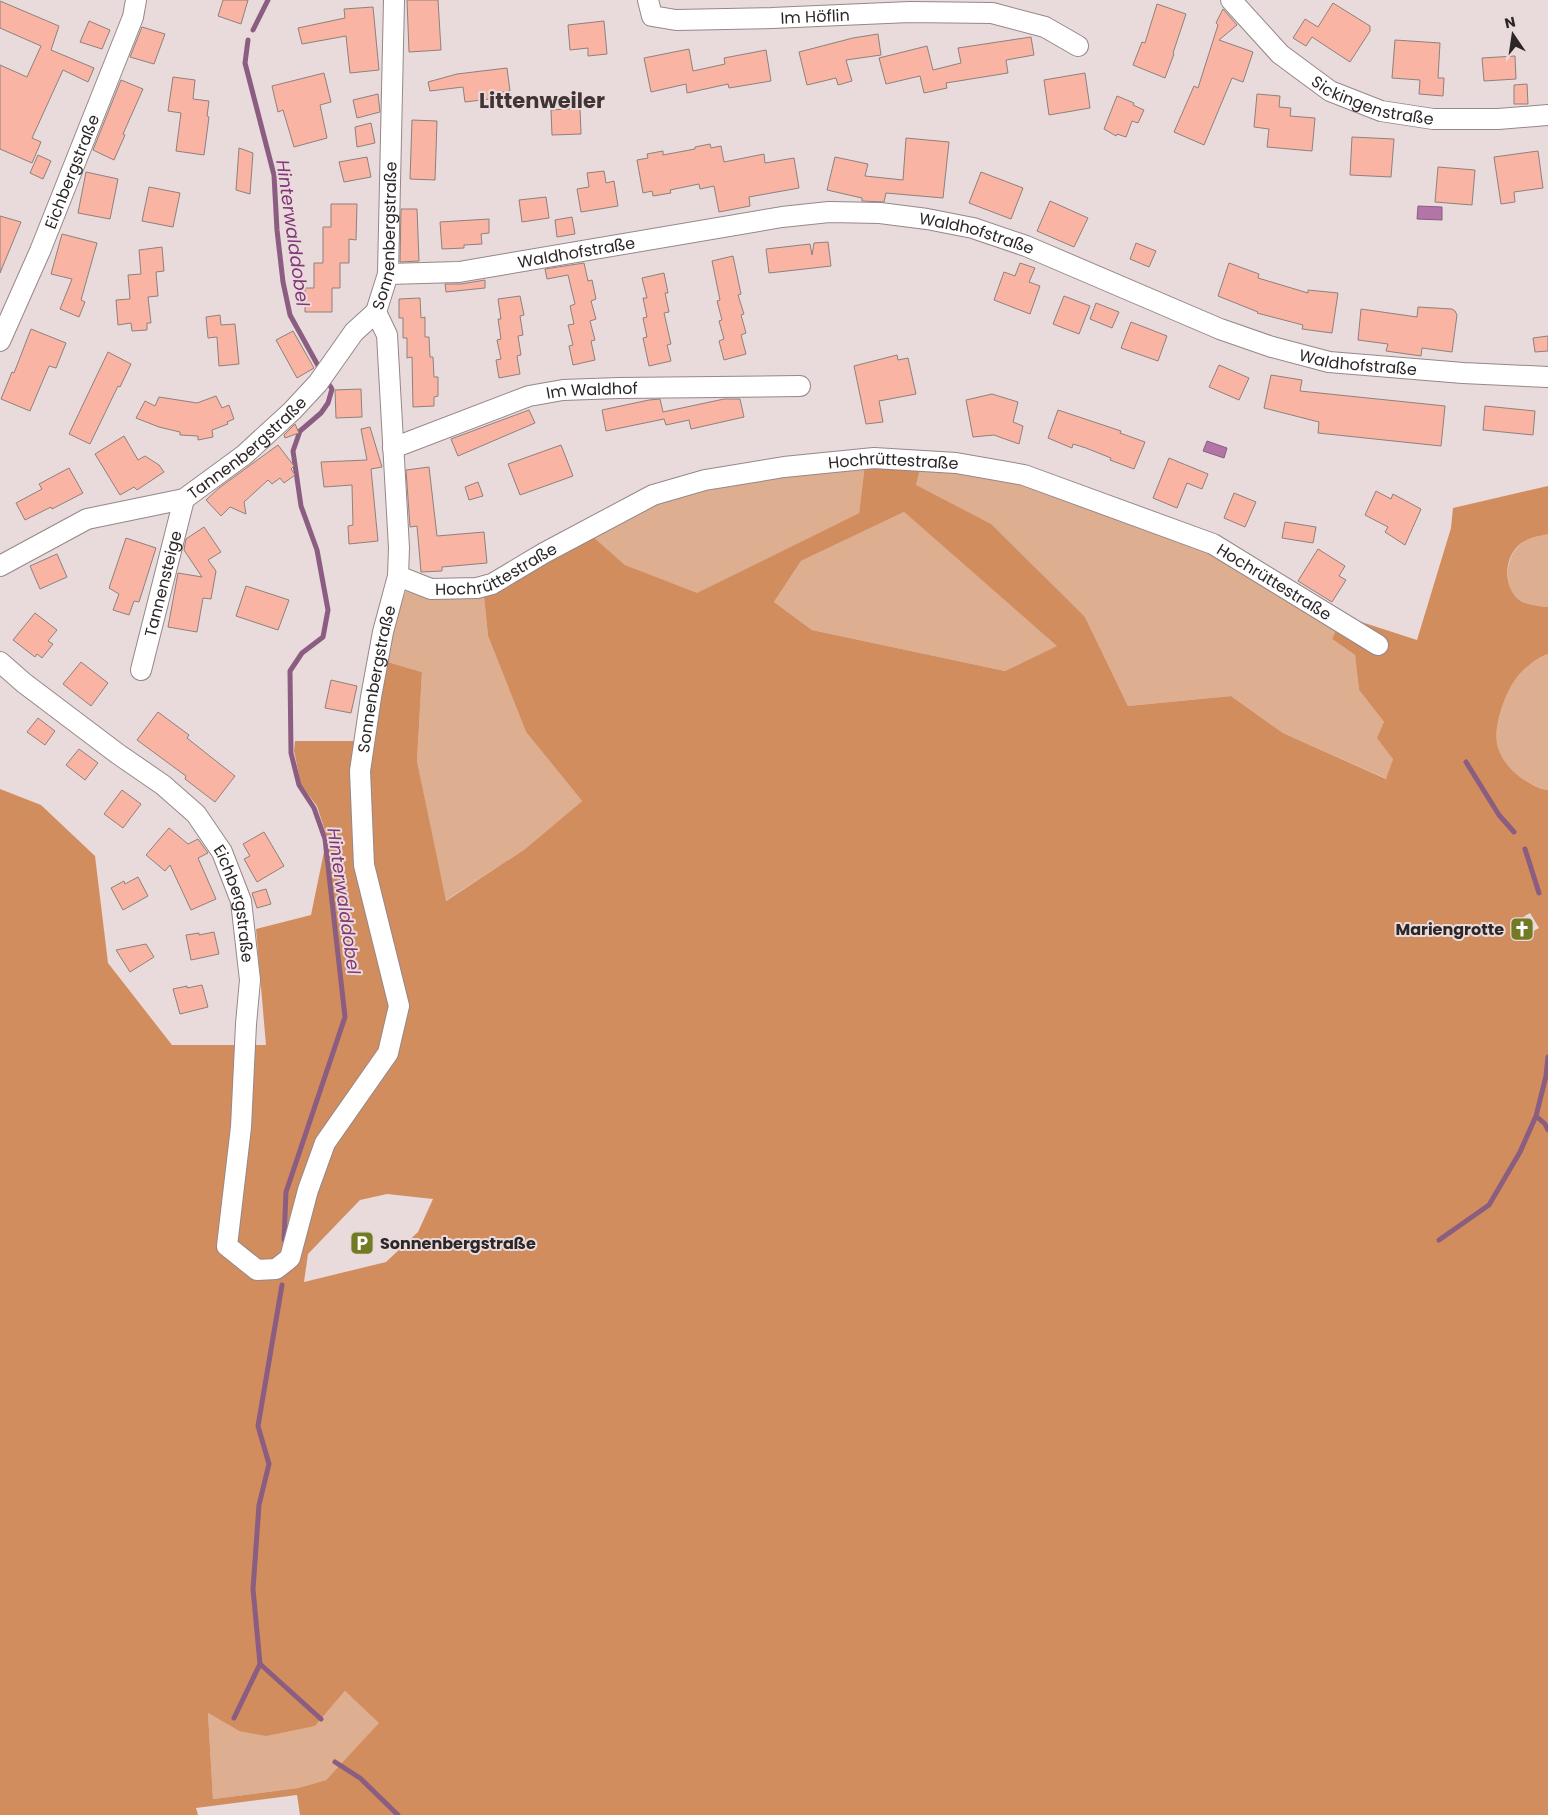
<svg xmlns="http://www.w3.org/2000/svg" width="1548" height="1815" viewBox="0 0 1548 1815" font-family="Poppins,sans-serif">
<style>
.green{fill:#deae90}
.forest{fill:#d28d5f;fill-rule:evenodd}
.water{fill:#b374a8;stroke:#8a5d81}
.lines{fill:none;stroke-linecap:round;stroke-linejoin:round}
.stream{stroke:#8a5d81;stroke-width:5}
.building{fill:#f9b4a4;stroke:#8e817d}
.street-casing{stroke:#968788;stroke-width:22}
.street{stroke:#fff;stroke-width:20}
.labels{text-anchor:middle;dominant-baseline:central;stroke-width:4;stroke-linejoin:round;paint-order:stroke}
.street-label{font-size:16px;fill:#2c2627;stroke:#e9dadb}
.poi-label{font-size:16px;font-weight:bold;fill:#2c2627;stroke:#e9dadb;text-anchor:end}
.water-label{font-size:18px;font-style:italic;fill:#813577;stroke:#e9dadb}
.district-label{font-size:21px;font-weight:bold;fill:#403434;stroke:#e9dadb}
</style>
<rect width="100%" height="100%" fill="#e9dadb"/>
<!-- green -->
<path class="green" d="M865 464 859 513 696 594 625 565 589 533 652 504 697 488Z
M921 466 1043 488 1218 551 1337 627 1332 639 1355 655 1359 690 1384 722 1393 759 1387 779 1283 733 1231 696 1128 706 1085 617 916 485Z
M904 512 1058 646 1005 671 812 630 774 602 801 561Z
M1548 534V607C1539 606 1525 605 1518 599 1501 583 1506 552 1525 541 1531 537 1541 536 1548 534Z
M406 591 425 598 484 596 488 636 526 732 582 801 525 849 445 901 417 761 422 672 384 661 390 631Z
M1548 654V790C1538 789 1529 783 1520 777 1511 770 1503 761 1499 750 1491 732 1504 696 1515 680 1522 670 1536 658 1548 654Z
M345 1691 380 1723 326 1780 298 1788 213 1799 208 1713 239 1731 315 1726Z"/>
<!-- forest -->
<path class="forest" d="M865 464 921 466 916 485 991 524 1085 617 1128 706 1231 696 1283 733 1386 779 1393 759 1377 738 1384 722 1359 690 1355 655 1332 639 1337 627 1346 617 1417 640 1451 528 1453 508 1548 486V534C1541 536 1531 537 1525 541 1505 551 1501 583 1518 599 1525 605 1539 606 1548 607V654C1536 658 1522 670 1515 680 1504 696 1491 732 1499 750 1503 761 1511 770 1520 777 1529 783 1538 789 1548 790V1815H300L297 1795 196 1808 198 1815H0V789L41 805 95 856 108 963 172 1045H266L256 929 311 915 327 837 317 806 301 785 294 751 295 741H371L384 661 422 672 417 761 446 901 525 849 582 801 526 732 488 636 484 596 589 533 625 565 697 593 859 513ZM904 512 1057 646 1005 671 812 630 774 602 801 561ZM1530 913 1539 928 1530 933 1520 919ZM387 1194 433 1199 418 1232 386 1262 304 1282 308 1254 360 1200ZM345 1691 379 1723 326 1780 298 1788 213 1799 208 1713 239 1731 266 1736 315 1726Z"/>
<!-- water -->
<path class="water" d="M1418 206 1442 207V220L1417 219Z
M1207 441 1227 448 1224 458 1203 451Z"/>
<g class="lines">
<!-- stream -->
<path class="stream" d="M253 30 268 0
M248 40 245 63 274 175 277 230 283 282 290 315 321 371
M1466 762 1499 815 1514 832
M1525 849 1539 893
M1548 1057 1546 1076 1536 1116 1545 1124 1548 1130
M284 1240 286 1192 345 1017 325 839 314 808 299 785 291 753 290 671 302 653 323 637 328 610 317 550 301 506 293 451 300 431 321 413 328 403 332 389 327 381
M1439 1240 1489 1205 1520 1152 1536 1116
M260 1664 321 1719
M234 1718 260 1664 253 1589 259 1505 269 1464 258 1426 282 1285
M335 1762 360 1778 398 1815"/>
</g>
<!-- building -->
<path class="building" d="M223 0H248L241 24 218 16Z
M407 0H438L441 50 409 52Z
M0 1 59 26 51 50 94 68 88 82 63 70 32 138 41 142 32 163 0 149V65L27 77 41 46 0 28Z
M1333 3 1370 26V31L1350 62 1312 37 1306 46 1293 38 1305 19 1318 27Z
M1157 4 1186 14 1173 53 1174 54 1165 78 1133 65 1142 42 1145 43Z
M373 7 379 70 350 73 346 36 302 44 298 28 345 18 344 9Z
M1223 9 1237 25 1219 40 1253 52 1243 82 1232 78 1204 145 1174 132 1194 86 1198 88 1218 25 1216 23Z
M89 21 110 30 102 49 80 42Z
M604 21 607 54 588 56V48L570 50 568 25Z
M142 27 165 34 154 64 130 57Z
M878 34 881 55 846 60 852 81 838 85 836 78 807 85 799 52 853 38Z
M1031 37 1034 55 1006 60 1008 73 946 83 947 88 924 93 920 76 886 84 879 58 927 46 933 70 961 63 958 48Z
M1395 40 1440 43 1438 78H1444L1443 96 1419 94 1420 80 1392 78Z
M689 49 693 71 725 64 724 58 766 50 771 81 729 88 728 84 687 93 686 84 651 92 644 58Z
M1515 56 1516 79 1484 81 1482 58Z
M507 68 510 91 489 94 490 99 465 102 463 87 430 91 428 82 457 74Z
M324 73 331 102 320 105 327 138 294 147 283 110 278 112 272 86Z
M1085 73 1090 108 1049 115 1044 80Z
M173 77 195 80 193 99 209 101 207 116 209 117 204 155 176 151 181 113 168 111Z
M121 80 143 89 123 134 125 135 114 160 93 150Z
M1527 84 1528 104H1514V85Z
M378 94 380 112 357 118 353 100Z
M1257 94 1280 96 1279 107 1291 108 1290 116 1315 118 1312 151 1267 147 1269 129 1254 127Z
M1117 96 1134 103 1133 105 1144 110 1138 123 1132 121 1126 137 1117 134 1116 136 1104 129Z
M580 108 581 134 552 135 551 110Z
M412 120 437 121 435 180 410 179Z
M371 123 375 143 357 147 355 127Z
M1352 137 1394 139 1391 177 1350 175Z
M906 138 949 142 943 198 886 193 884 202 862 201V198L827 190 835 157 868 164 865 176 903 180Z
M710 144 711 148 721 146 724 162 764 154 765 163 794 158 799 188 749 197 750 206 719 212 714 186 700 189 699 184 670 190 671 193 653 196 652 191 643 193 637 160 648 158 647 154 663 151V155L695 149V147Z
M239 148 253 153 250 194 236 190Z
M1538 151 1543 188 1514 192 1515 202 1501 204 1494 157Z
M38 155 51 161 43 179 30 173Z
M367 157 371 177 344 182 339 162Z
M1438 167 1475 170 1472 205 1435 202Z
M604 171 606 183 614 181 618 206 581 212 577 189 589 187 587 173Z
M86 172 118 179 110 219 78 213Z
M981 172 1023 188 1011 219 969 203Z
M149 187 180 193 173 227 142 221Z
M546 197 549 218 522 222 519 200Z
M1050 201 1088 218 1074 247 1037 231Z
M331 204H357L356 240 349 239V263H340V288H332V312H305V288H314V263H323V227H331Z
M401 209H417L419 261 400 262Z
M0 216 21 222 0 273Z
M572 217 575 234 557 237 555 220Z
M489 219V233L481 234 482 244 464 245V248L442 249 440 222Z
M62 234 97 243 81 300 85 302 79 317 60 309 72 279 51 274Z
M828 242 831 266 769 273 766 249 810 244 812 255 814 243Z
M1136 243 1156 251 1149 267 1130 259Z
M162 247 164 271 156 272 158 296 148 297 151 323H147V330L132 331 131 323 118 325 116 300 130 299 128 275 141 274 139 250Z
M733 256 741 294 738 295 744 314 741 315 746 333 741 335 746 354 724 360 719 341 724 339 719 321 722 320 717 301 720 300 712 261Z
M584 263 588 281 592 280 596 299 591 301 596 319 590 321 595 340 591 341 595 360 573 365 569 346 573 345 568 325 574 324 570 306 575 304 568 275 547 279 545 269Z
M1020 263 1035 268 1029 282 1040 286 1030 314 994 300 1004 272 1015 276Z
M1229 263 1259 274 1258 278 1308 293V290L1338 293 1332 333 1302 329 1303 325 1257 313 1258 312 1218 296Z
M664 273 668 293H665L669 312 664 313 671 344 667 345 671 361 649 366 643 338 647 337 643 318 647 317 643 298H647L642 278Z
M485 280V288L446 292 445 284H461Z
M520 296 524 315 520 316 523 335 518 336 521 355 517 356 520 374 499 378 496 360 501 359 497 340 501 339 498 319H501L498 299Z
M1064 296 1090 306 1079 334 1053 324Z
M420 298 421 318 425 317V337H429L430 357H433L434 377H438V396L434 397V406L413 407 412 357 407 358V338H403V318H399V299Z
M1096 303 1119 312 1112 328 1090 319Z
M1418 307 1452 309 1455 311 1457 315 1452 352 1422 348 1421 356 1386 351 1388 344 1358 340 1361 309 1417 317Z
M220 315 221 325 235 324 239 364 219 366 217 337 208 338 206 317Z
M1131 322 1167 336 1158 361 1121 348Z
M31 329 66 343 56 368 49 366 30 411 1 399 12 372 14 373Z
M293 331 314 368 297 378 276 340Z
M1548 336V351L1535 352 1533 338Z
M108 352 131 364 120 387 118 386 90 444 69 434Z
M897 355 898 360 908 358 916 394 879 401 883 422 866 424 854 366Z
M1219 365 1249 378 1239 400 1209 387Z
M1271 375 1302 380 1300 391 1445 406 1441 446 1318 433 1319 422 1264 408Z
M361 389 362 417 336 418 335 390Z
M992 394 1018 402 1013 422 1023 426 1019 444 994 435 973 437 966 400Z
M216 396 222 408 229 405 234 419 227 422 228 424 212 430 213 437 198 440V436L180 435V432L159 427 136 418 145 401 155 406 159 397 197 403Z
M660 399 663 412 724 399H740L744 417 691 429 689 420 666 425 664 419 606 431 602 410 649 400Z
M1485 406 1535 411 1533 435 1483 430Z
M529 410 535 423 458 456 451 439Z
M1058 410 1121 431 1120 433 1145 442 1134 469 1110 460 1111 458 1086 448 1073 444 1072 448 1048 438Z
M295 424 299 433 285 438 284 435Z
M370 427 382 467 371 469 378 541 349 544 348 526 353 525 352 485 324 487 321 462 367 460 361 429Z
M124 436 138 460 145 456 159 465 164 472 137 490 134 487 120 495 95 454Z
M278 445 294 466 291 469 295 475 284 483 280 478 272 484 268 480 244 502 246 514 230 507 221 516 206 500 219 488Z
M561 445 573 476 520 495 508 464Z
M1169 458 1208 474 1202 489 1187 483 1177 508 1153 498Z
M429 467 437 536 484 532 487 563 442 567V571L421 572 417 526 410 527 406 470Z
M69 468 83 493 52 509 51 507 25 520 16 503 42 489 39 484Z
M478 482 483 496 469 500 465 487Z
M1376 491 1391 499 1393 494 1421 509 1405 545 1385 532 1388 527 1365 515Z
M1234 493 1256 502 1245 527 1224 518Z
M1285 522 1316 527 1313 543 1282 538Z
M204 527 221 552 208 560 216 571 211 599 203 598 197 632 168 627 178 573 202 577 184 550 186 539Z
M126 538 156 548 139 602 134 601 129 615 113 610 119 594 109 588Z
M1318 549 1345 566 1339 576 1346 580 1332 602 1298 581Z
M57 554 67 577 40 589 30 566Z
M246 586 289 600 278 630 236 616Z
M35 613 57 630 48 641 53 644 42 658 37 654 35 657 13 640Z
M81 662 108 683 91 706 63 684Z
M331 680 357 686 351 713 325 708Z
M158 712 189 735 187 738 235 776 215 802 185 779 186 776 137 740Z
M38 718 55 731 45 745 27 732Z
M79 749 98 763 85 780 66 765Z
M122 790 141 804 123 828 104 814Z
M169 828 188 844 198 839 208 853 198 858 216 899 191 910 170 865 165 871 146 855Z
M264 832 284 866 257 882 244 859 250 856 243 844Z
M138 877 148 896 123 910 111 888 124 881 125 884Z
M266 889 271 904 257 908 252 893Z
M214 932 219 954 191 960 186 935 199 933V935Z
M146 944 154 957 130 972 116 950Z
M202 985 208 1007 180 1014 173 989 187 986V988Z"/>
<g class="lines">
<!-- street casing -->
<g class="street-casing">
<g id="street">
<path id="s1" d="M648 0 652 16 676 20 772 18 910 12 992 13 1045 27 1078 46"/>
<path id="s2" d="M1231 0 1280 54 1330 91 1381 111 1433 119H1498L1548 115"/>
<path id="s3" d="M388 274 459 272 782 217 829 212 880 213 927 219 973 228 1026 246 1220 329 1272 347 1329 362 1463 373 1548 377"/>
<path id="s4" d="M0 341 40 251 133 17 136 0"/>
<path id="s5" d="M393 448 529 396 563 390 619 388 800 386"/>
<path id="s6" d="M0 566 87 519 184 499 244 455 292 411 318 383 354 332 376 312"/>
<path id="s7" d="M398 576 431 589 477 588 492 584 544 553 653 495 705 480 784 467 874 458 956 463 1024 475 1213 544 1378 645"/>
<path id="s8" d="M0 662 24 683 118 754 163 785 196 814 222 852 241 901 250 980 246 1024 241 1127 227 1246 257 1270 276 1269 290 1258 308 1190 325 1143 388 1053 399 1006 364 865 360 771 371 697 383 632 398 576 399 548 387 335 376 312 388 274 394 0"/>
<path id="s9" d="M141 670 184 499"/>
</g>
</g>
<!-- street -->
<use href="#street" class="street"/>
</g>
<!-- icons -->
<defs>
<g id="church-square" transform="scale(1.25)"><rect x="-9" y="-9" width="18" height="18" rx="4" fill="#737a24" stroke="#e9dadb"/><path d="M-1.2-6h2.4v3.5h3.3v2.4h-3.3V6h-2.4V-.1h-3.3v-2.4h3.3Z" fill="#fff"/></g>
<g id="parking-square" transform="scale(1.25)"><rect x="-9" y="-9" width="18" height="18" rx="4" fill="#737a24" stroke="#e9dadb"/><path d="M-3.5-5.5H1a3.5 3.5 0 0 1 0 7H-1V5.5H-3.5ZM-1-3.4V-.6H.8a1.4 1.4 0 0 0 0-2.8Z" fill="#fff"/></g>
</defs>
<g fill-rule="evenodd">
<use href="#church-square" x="1522" y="929"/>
<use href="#parking-square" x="362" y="1243"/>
</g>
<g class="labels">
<!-- street labels -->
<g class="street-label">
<text stroke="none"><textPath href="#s1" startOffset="180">Im Höflin</textPath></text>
<text stroke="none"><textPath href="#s2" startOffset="179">Sickingenstraße</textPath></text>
<text stroke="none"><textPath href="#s4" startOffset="184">Eichbergstraße</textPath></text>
<text stroke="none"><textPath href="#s8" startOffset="1830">Sonnenbergstraße</textPath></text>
<text stroke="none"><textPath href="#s3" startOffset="596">Waldhofstraße</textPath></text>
<text stroke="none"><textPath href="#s3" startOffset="190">Waldhofstraße</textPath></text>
<text stroke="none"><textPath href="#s3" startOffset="1001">Waldhofstraße</textPath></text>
<text stroke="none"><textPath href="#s5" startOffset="209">Im Waldhof</textPath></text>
<text stroke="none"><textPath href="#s6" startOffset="279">Tannenbergstraße</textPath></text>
<text stroke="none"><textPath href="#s7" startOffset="525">Hochrüttestraße</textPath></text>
<text stroke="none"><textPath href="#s7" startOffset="105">Hochrüttestraße</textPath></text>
<text stroke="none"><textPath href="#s7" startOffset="930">Hochrüttestraße</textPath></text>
<text stroke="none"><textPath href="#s9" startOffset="89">Tannensteige</textPath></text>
<text stroke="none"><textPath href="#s8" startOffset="1380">Sonnenbergstraße</textPath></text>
<text stroke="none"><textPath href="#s8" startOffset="348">Eichbergstraße</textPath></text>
</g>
<!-- poi labels -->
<g class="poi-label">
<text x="1504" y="929">Mariengrotte</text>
<text x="380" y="1243" text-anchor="start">Sonnenbergstraße</text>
</g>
<!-- water labels -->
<g class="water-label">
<text transform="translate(293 233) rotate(82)">Hinterwalddobel</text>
<text transform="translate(344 901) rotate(82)">Hinterwalddobel</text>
</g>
<!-- district labels -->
<g class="district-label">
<text x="542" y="100">Littenweiler</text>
</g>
</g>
<!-- north arrow -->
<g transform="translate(1513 35) rotate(347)" stroke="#e9dadb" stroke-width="4" paint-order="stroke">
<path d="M0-4L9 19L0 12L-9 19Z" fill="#2c2627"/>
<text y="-8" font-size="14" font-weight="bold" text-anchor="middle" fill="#2c2627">N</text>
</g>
</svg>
